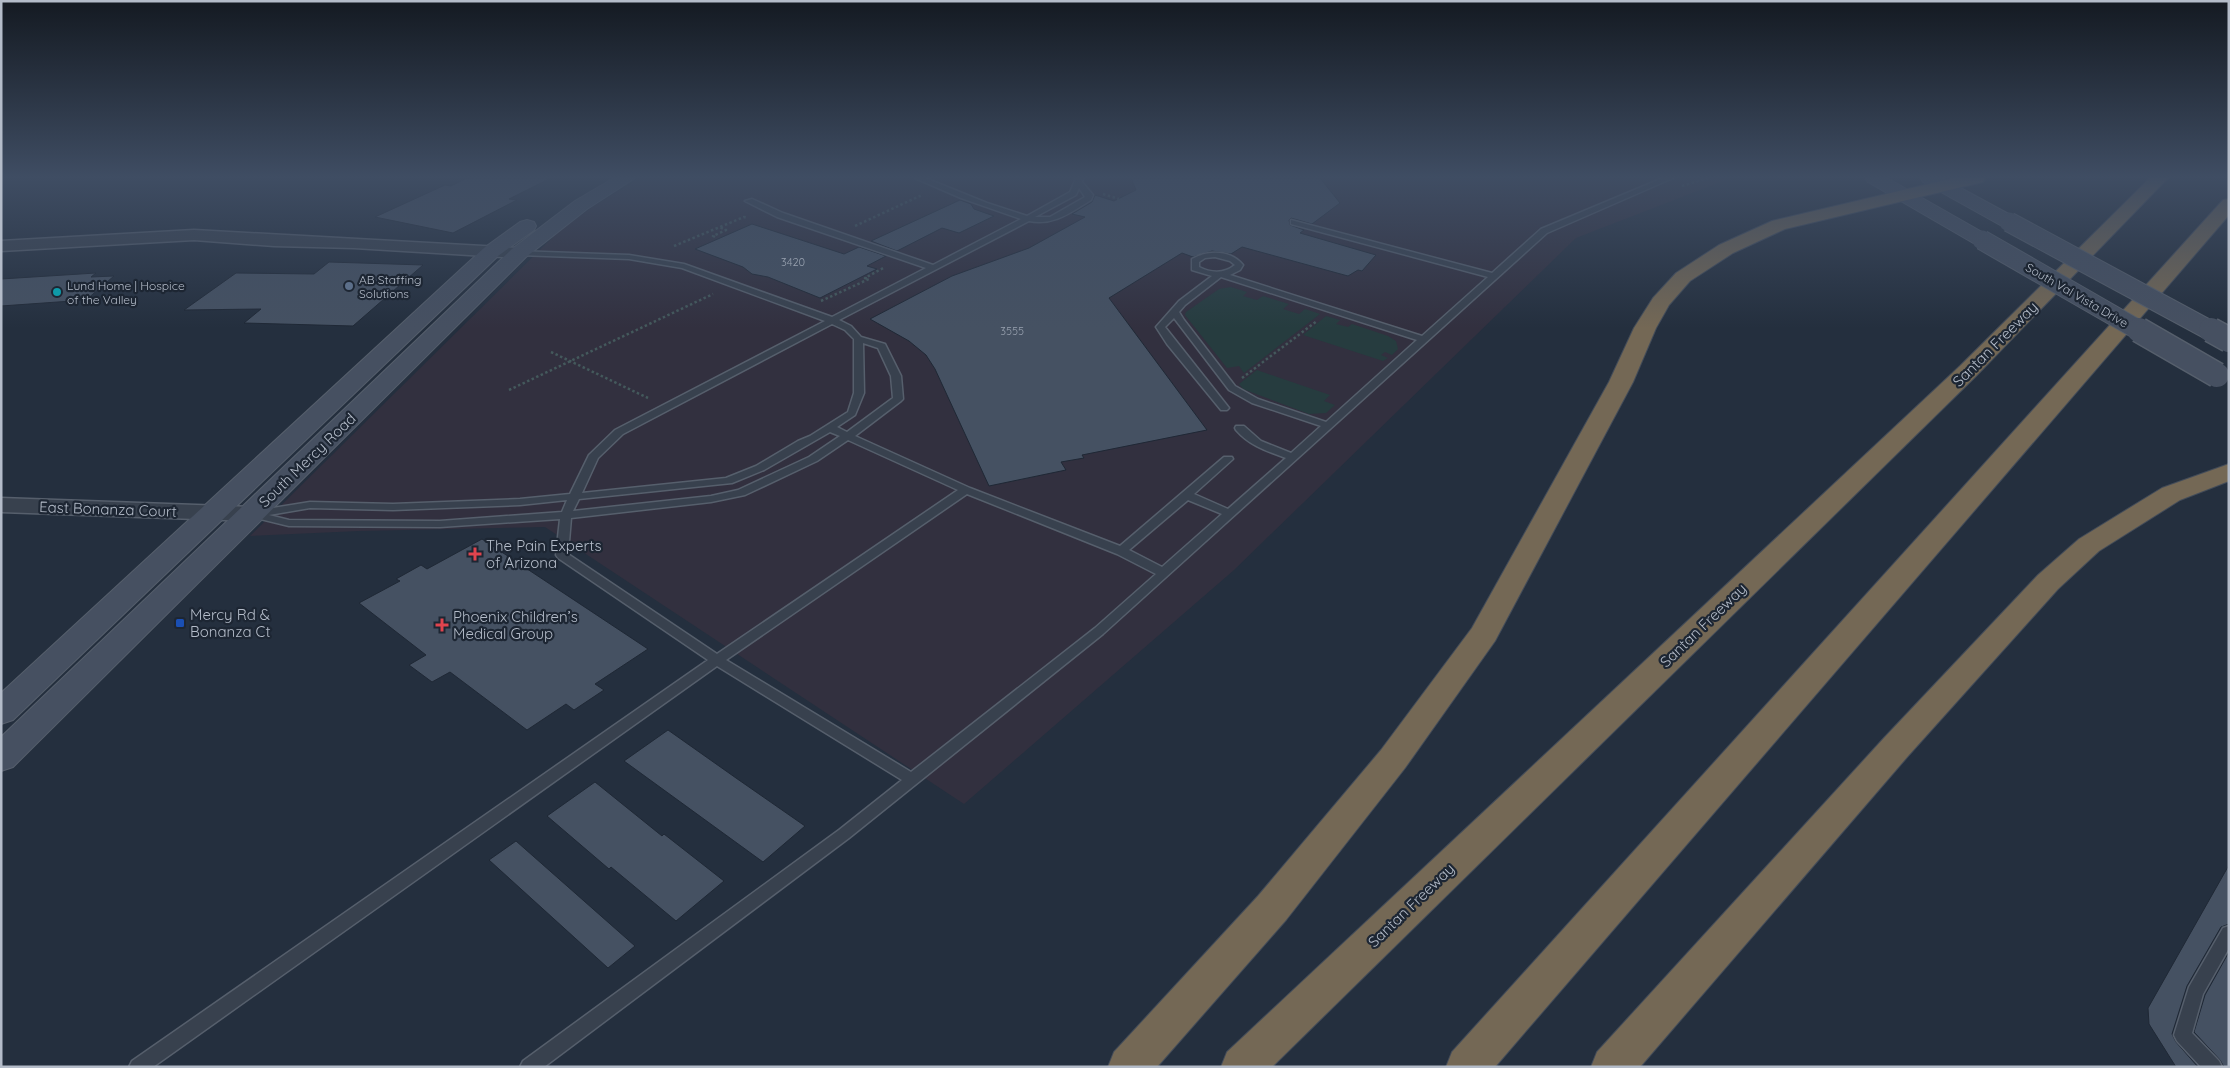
<svg xmlns="http://www.w3.org/2000/svg" width="2230" height="1068" viewBox="0 0 2230 1068" font-family="Quicksand,sans-serif">
<style>
.medical{fill:#32303f}
.green{fill:#263c3f}
.building{fill:#455162;stroke:#1f2835}
.lines{fill:none;stroke-linecap:round;stroke-linejoin:round}
.service-casing{stroke:#565f6c;stroke-width:3}
.minor-casing{stroke:#565f6c;stroke-width:3}
.secondary-casing{stroke:#565f6c;stroke-width:2}
.motorway-casing{stroke:#434c59;stroke-width:2}
.path{stroke:#44595c;stroke-width:2.5;stroke-dasharray:2.5 2.5;stroke-linecap:butt}
.service{fill:#38414e;fill-rule:evenodd}
.minor{fill:#38414e;fill-rule:evenodd}
.secondary{fill:#465061;fill-rule:evenodd}
.motorway{fill:#746855;fill-rule:evenodd}
.secondary-bridge-far1-casing{stroke:#565f6c;stroke-width:21;stroke-linecap:butt}
.secondary-bridge-casing{stroke:#565f6c;stroke-width:27;stroke-linecap:butt}
.secondary-bridge-far1{stroke:#465061;stroke-width:19}
.secondary-bridge{stroke:#465061;stroke-width:24}
.service-dot{fill:#5c6f8a;stroke:#1d2633;stroke-width:2}
.culture-dot{fill:#0f9aa8;stroke:#1d2633;stroke-width:2}
.health-dot{fill:#e0444e;stroke:#1d2633;stroke-width:2}
.transit-dot{fill:#1a4fb4;stroke:#1d2633;stroke-width:2}
.labels{text-anchor:middle;dominant-baseline:central;stroke-width:4.5;stroke-linejoin:round;paint-order:stroke}
.far-number-label{font-size:11px;fill:#98a1af}
.far-poi-label{font-size:12px;fill:#b4bcc9;stroke:#1d2633;text-anchor:start}
.far-street-label{font-size:12px;fill:#b4bcc9;stroke:#1d2633}
.street-label{font-size:15px;fill:#b4bcc9;stroke:#1d2633}
.poi-label{font-size:15px;fill:#b4bcc9;stroke:#1d2633;text-anchor:start}
</style>
<rect width="100%" height="100%" fill="#242f3e"/>
<!-- medical -->
<path class="medical" d="M640 178H1731L1576 238 1234 570 964 804 545 527 359 531 250 536 556 234 592 207Z"/>
<!-- green -->
<path class="green" d="M1231 287 1247 292 1243 296 1257 300 1263 296 1289 304 1283 309 1299 314 1305 309 1320 314 1244 373 1239 366 1227 368 1185 315 1186 312 1219 289Z
M1326 316 1340 320 1336 324 1348 327 1352 324 1388 336 1396 341 1398 349 1392 355 1385 352 1381 355 1388 358 1383 361 1303 335Z
M1257 370 1330 395 1324 401 1335 405 1326 413 1309 414 1243 389 1239 384Z"/>
<!-- building -->
<path class="building" d="M467 178H551L509 199 517 200 453 233 375 217 445 185 451 186Z
M1131 178H1320L1340 203 1312 224 1291 218 1289 220 1290 225 1304 230 1300 233 1376 255 1362 271 1358 270 1348 276 1242 247 1231 254 1212 251 1193 257 1182 253 1109 298 1207 430 1082 455 1084 458 1061 462 1066 470 989 486 935 369 926 355 909 341 870 319 952 276 1029 248 1085 217 1072 214 1092 202 1095 195 1114 201 1136 190Z
M960 200 971 204 974 209 994 216 959 233 942 228 897 251 871 241Z
M752 224 844 254 859 247 886 256 867 266 877 269 820 298 768 277 752 274 743 267 695 249Z
M329 262 423 265 353 326 244 323 261 309 184 310 236 273 314 274Z
M96 273 91 277 114 276 86 300 1 306V279Z
M482 539 648 649 595 684 604 690 574 710 566 704 527 730 450 672 432 682 409 665 426 655 359 603 400 581 396 579 421 565 427 569Z
M668 730 736 778 805 826 763 862 624 761Z
M595 782 662 836 664 834 724 881 676 921 611 867 609 869 547 816Z
M516 841 635 946 608 968 489 860Z
M2229 865V924L2221 927 2187 986 2172 1034 2176 1042 2198 1067H2176L2149 1024 2148 1008Z
M2229 952V1067H2224L2220 1060 2194 1032 2205 995Z"/>
<g class="lines">
<!-- service casing -->
<g class="service-casing">
<path id="service" d="M915 178H925L987 203 1027 216 1070 192 1076 178H1083L1082 182 1093 195 1091 200C1071 212 1054 226 1029 221L839 320 851 326 861 337 885 344 901 376 903 399 901 401 855 436 970 488 1120 546 1224 457H1232L1233 459 1194 494 1228 509 1286 458C1267 451 1250 446 1236 430L1235 428 1236 426H1244L1261 441 1291 453 1321 426 1252 403 1229 390 1174 318 1165 327 1229 408 1227 410H1221L1167 344 1156 327 1179 301 1212 276 1192 270V259C1208 250 1231 250 1243 265L1240 270 1230 275 1422 336 1488 277 1291 224V220L1492 273 1541 229 1663 178H1673L1547 233 1103 634 849 838 544 1067H520L523 1061 839 830 902 780 717 666 153 1067H129L132 1061 708 660 558 558 556 555 560 519 440 527 289 526 248 516 246 514 248 512 310 502 393 504 520 499 570 494 589 455 615 430 825 321 682 268 629 259 519 255 515 253 516 251 629 255 684 264 832 317 926 268 777 217 745 201 752 199 783 213 933 265 1021 219 961 198ZM1079 188 1085 197 1050 217H1035L1076 195ZM1215 257 1230 261 1235 265C1224 274 1211 273 1199 267V262L1205 258ZM1221 277 1417 340 1326 422 1258 399 1235 386 1184 320 1179 312 1185 305ZM832 324 845 330 854 339V393L848 412 810 436 798 441 756 466 726 478 582 493 598 458 623 434ZM863 343 878 348 891 376 893 398 847 432 837 427 855 415 864 393ZM830 432 840 436 809 457 738 490 711 496 573 511 579 499 732 483 764 470ZM848 440 958 490 717 654 568 554 571 518 711 502 745 495 817 461ZM967 494 1117 554 1156 574 1095 628 911 772 726 660ZM567 500 562 512 440 521 289 520 269 515 310 508 393 510 520 505ZM1188 500 1222 514 1162 567 1129 550Z
M2229 926V948L2203 994 2192 1033 2219 1061 2222 1067H2201L2177 1041 2174 1035 2189 987 2223 928Z"/>
</g>
<!-- minor casing -->
<g class="minor-casing">
<path id="minor" d="M194 230 519 248 525 250 527 253 525 256 519 258 354 248 274 246 194 240 1 251V241Z
M1 498 252 507 260 509 263 514 260 519 252 521 1 512Z"/>
</g>
<!-- secondary casing -->
<g class="secondary-casing">
<path id="secondary" d="M614 178H635L587 209 526 257 13 767 1 771V737L512 249 575 201Z
M1866 178H1887L1989 236 1991 240 1989 244 1982 246 1975 244 1868 182Z
M1921 178H1942L2016 218 2018 222 2016 226 2009 228 2002 226 1923 182Z
M527 220 534 222 536 226 534 230 498 256 13 720 1 724V693L484 248 520 222Z"/>
</g>
<!-- motorway casing -->
<g class="motorway-casing">
<path id="motorway" d="M1954 178H1985L1983 182 1785 229 1733 253 1690 281 1669 305 1656 328 1633 382 1495 641 1405 768 1286 920 1157 1067H1108L1114 1052 1258 896 1381 750 1472 628 1609 382 1634 328 1653 298 1676 273 1719 245 1772 221Z
M2150 178H2168L1976 376 1272 1067H1221L1227 1052 1960 366Z
M2229 199V215L1495 1067H1446L1452 1052 2223 200Z
M2229 464V481L2180 500 2099 551 2058 589 1908 756 1640 1067H1591L1597 1052 1884 738 2038 575 2079 539 2162 488Z"/>
</g>
<!-- path -->
<path class="path" d="M1682 186 1708 178
M1103 194 1119 199
M855 226 922 195
M715 237 713 236 726 230 719 227
M674 246 744 217 748 218
M821 301 869 279 865 278 885 267
M551 352 648 398
M1242 378 1317 321
M509 390 713 294"/>
<!-- service -->
<use href="#service" class="service"/>
<!-- minor -->
<use href="#minor" class="minor"/>
<!-- secondary -->
<use href="#secondary" class="secondary"/>
<!-- motorway -->
<use href="#motorway" class="motorway"/>
<!-- secondary-bridge-far1 casing -->
<g class="secondary-bridge-far1-casing">
<path id="secondary-bridge-far1" d="M2009 222 2213 332
M1982 240 2142 332"/>
</g>
<!-- secondary-bridge casing -->
<g class="secondary-bridge-casing">
<path id="secondary-bridge" d="M2139 330 2217 375
M2211 330 2229 340"/>
</g>
<!-- secondary-bridge-far1 -->
<use href="#secondary-bridge-far1" class="secondary-bridge-far1"/>
<!-- secondary-bridge -->
<use href="#secondary-bridge" class="secondary-bridge"/>
</g>
<!-- sky -->
<linearGradient id="sky" x2="0" y2="1"><stop stop-color="#141a22"/><stop offset="0.54" stop-color="#3f4d63"/><stop offset="1" stop-color="#3f4d63" stop-opacity="0"/></linearGradient>
<rect width="2230" height="328" fill="url(#sky)"/>
<!-- markers -->
<circle class="service-dot" cx="349" cy="286" r="5"/>
<circle class="culture-dot" cx="57" cy="292" r="5"/>
<g class="health-dot">
<path d="M472.5 546.5h5v5h5v5h-5v5h-5v-5h-5v-5h5z"/>
<path d="M439.5 617.5h5v5h5v5h-5v5h-5v-5h-5v-5h5z"/>
</g>
<rect class="transit-dot" x="175" y="618" width="10" height="10" rx="2.5"/>
<g class="labels">
<!-- far-number labels -->
<g class="far-number-label">
<text x="793" y="262">3420</text>
<text x="1012" y="331">3555</text>
</g>
<!-- far-poi labels -->
<g class="far-poi-label">
<text x="359" y="279">AB Staffing<tspan x="359" dy="14">Solutions</tspan></text>
<text x="67" y="285">Lund Home | Hospice<tspan x="67" dy="14">of the Valley</tspan></text>
</g>
<!-- far-street labels -->
<g class="far-street-label">
<text transform="translate(2077 295) rotate(30)">South Val Vista Drive</text>
</g>
<!-- street labels -->
<g class="street-label">
<text transform="translate(1995 344) rotate(-45)">Santan Freeway</text>
<text transform="translate(307 460) rotate(-44)">South Mercy Road</text>
<text transform="translate(108 509) rotate(2)">East Bonanza Court</text>
<text transform="translate(1703 625) rotate(-44)">Santan Freeway</text>
<text transform="translate(1411 905) rotate(-44)">Santan Freeway</text>
</g>
<!-- poi labels -->
<g class="poi-label">
<text x="486" y="545">The Pain Experts<tspan x="486" dy="17">of Arizona</tspan></text>
<text x="190" y="614">Mercy Rd &amp;<tspan x="190" dy="17">Bonanza Ct</tspan></text>
<text x="453" y="616">Phoenix Children’s<tspan x="453" dy="17">Medical Group</tspan></text>
</g>
</g>
<!-- border -->
<rect width="2230" height="1068" fill="none" stroke="#b4bcc9" stroke-width="5"/>
</svg>
